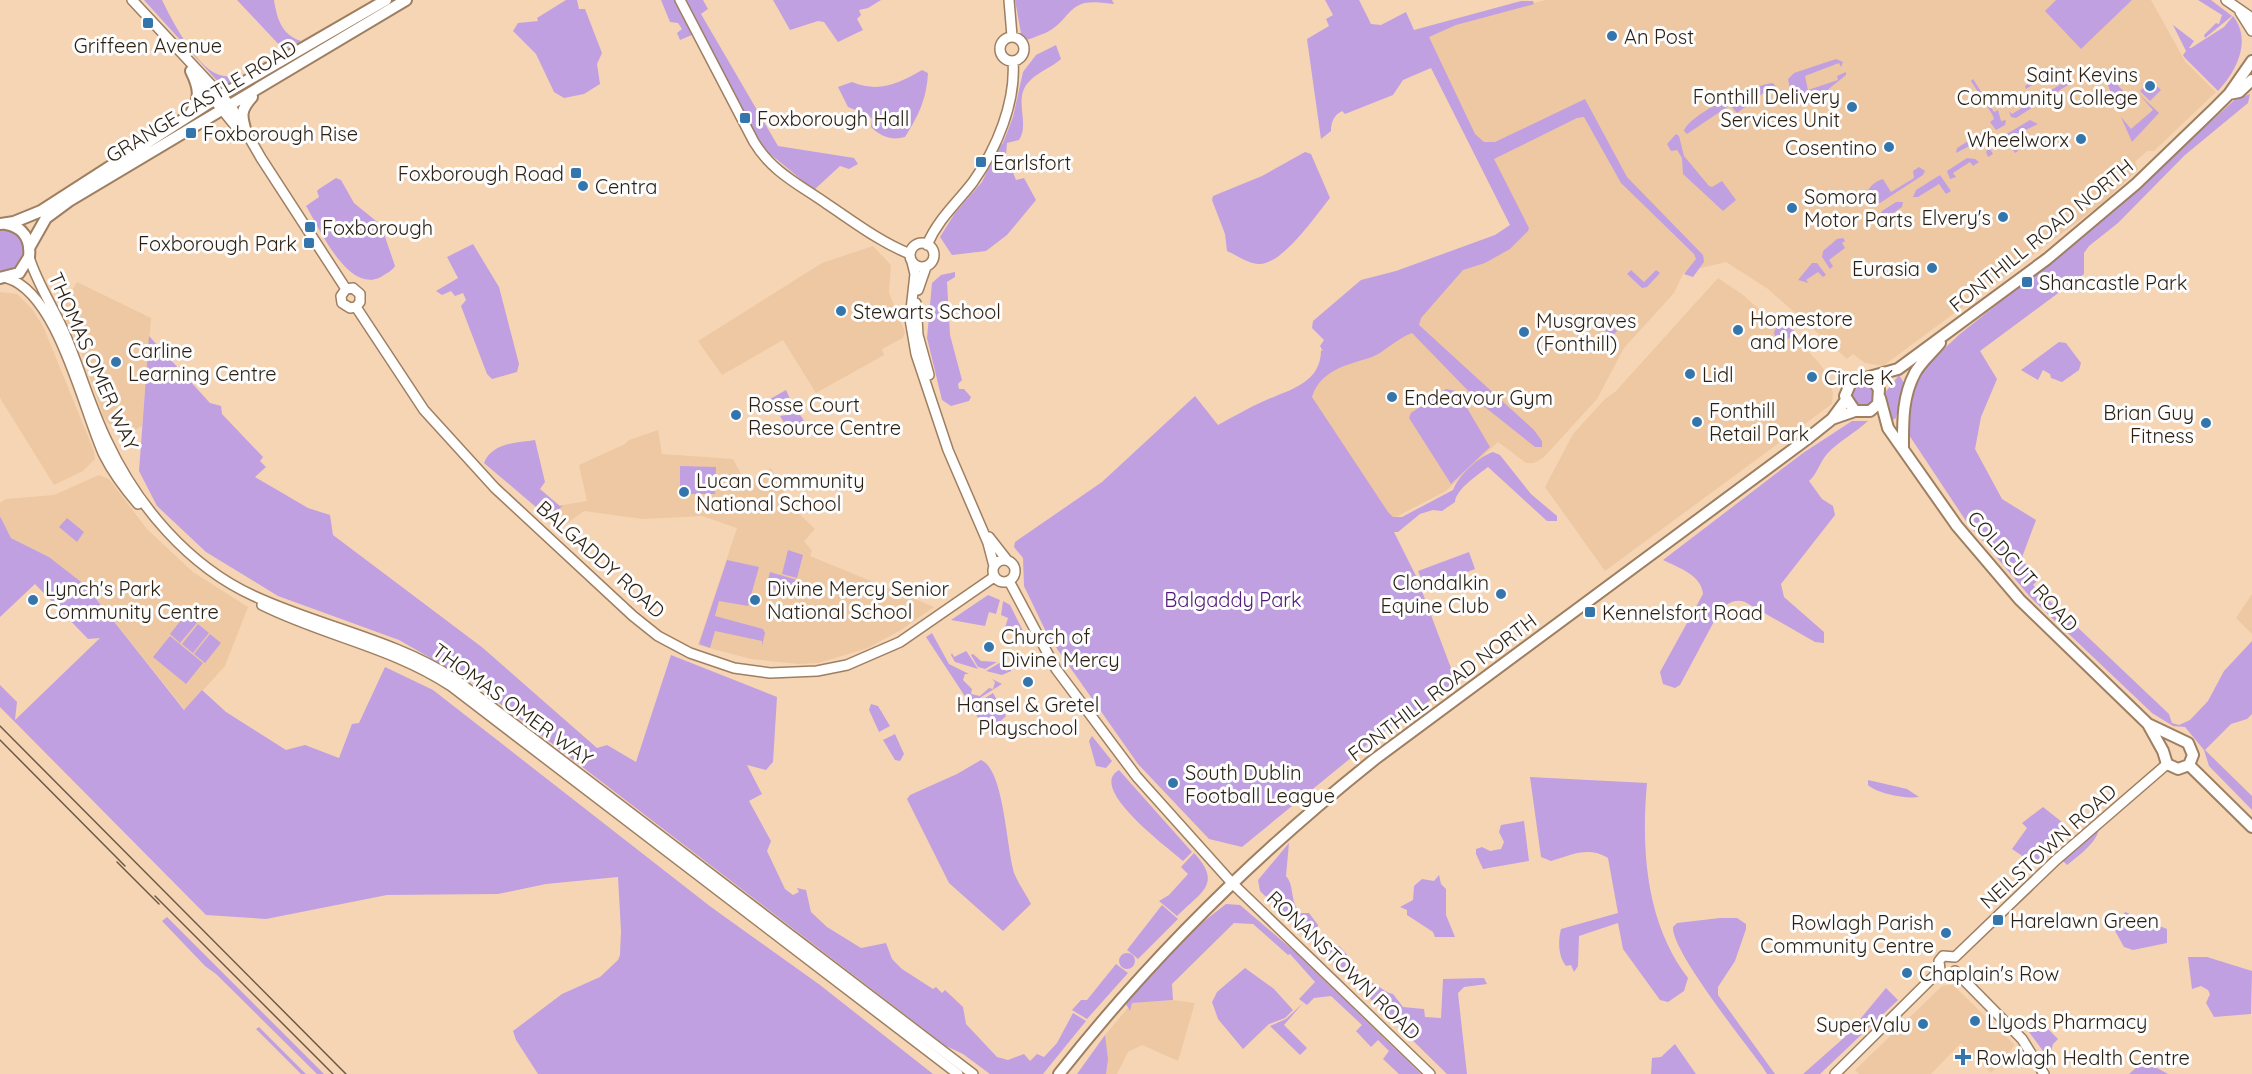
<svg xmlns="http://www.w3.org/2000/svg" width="2252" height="1074" viewBox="0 0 2252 1074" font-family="Quicksand,sans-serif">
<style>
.built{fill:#eec8a2}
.green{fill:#c0a0e1}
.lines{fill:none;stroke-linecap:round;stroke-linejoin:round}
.tertiary-casing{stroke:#9e7f61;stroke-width:12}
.secondary-casing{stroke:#9e7f61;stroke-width:14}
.tertiary{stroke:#fff;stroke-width:9}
.secondary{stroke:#fff;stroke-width:10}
.rail{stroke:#6c5a47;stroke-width:1.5}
.poi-dot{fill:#3476ac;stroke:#fdfdfd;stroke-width:2}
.labels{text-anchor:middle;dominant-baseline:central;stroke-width:6;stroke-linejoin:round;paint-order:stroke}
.poi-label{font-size:20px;fill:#2a1f12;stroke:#fdfdfd;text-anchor:start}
.street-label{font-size:20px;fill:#2a1f12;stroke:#fdfdfd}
.park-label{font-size:20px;fill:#501878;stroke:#fdfdfd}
</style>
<rect width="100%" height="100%" fill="#f6d5b5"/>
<!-- built -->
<path class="built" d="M1546 0H2151L2185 61 2216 92 2154 151H2147L2135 162 2138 169 2103 203 1883 366 1865 363 1853 354 1847 359 1768 289 1726 262 1684 272 1674 293 1624 348 1597 399 1544 457 1534 463H1526L1498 442 1446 491 1390 520 1301 394 1457 269 1516 234 1415 32Z
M873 246 891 265 889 293 905 332 903 338 882 349 884 355 816 393 783 340 722 375 698 341 822 263Z
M1718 278 1743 295 1761 311 1764 319 1807 350 1819 363 1827 374 1833 393 1832 404 1605 571 1545 487 1573 434 1605 399 1616 391Z
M77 282 151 318 142 426 125 436 120 425 109 424 104 418 82 355 61 309Z
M0 292 17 294 32 309 43 326 94 451 95 459 83 471 54 485 0 398Z
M658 430 662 454 733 459 746 483 771 468 792 507 815 529 804 541 812 551 810 556 934 607 901 630 868 648 819 663 799 664 751 659 698 645 737 528 702 516 643 519 584 511 561 528 550 519 563 505 587 501 579 465 625 444 629 440Z
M99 475 109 479 147 529 193 572 248 607 225 666 185 710 85 585 49 557 11 538 0 516V503L6 499 54 495Z
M2252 594V634L2236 618Z
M1948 985H1953L2015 1045 1991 1073 1961 1043 1931 1074H1859L1855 1070 1942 986Z
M1173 1000 1195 1003 1178 1061 1142 1045 1128 1052 1117 1074H1106L1105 1035 1132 1003Z"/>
<!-- green -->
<path class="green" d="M144 0H162C171 19 196 66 217 74 229 79 240 76 249 74L226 86 220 84Z
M237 0H274C277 19 282 35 301 41L284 50Z
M566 0H577L579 9H585L602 53 597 64 600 84 584 94 564 98 554 92 536 54 513 31 518 23 538 21 537 18Z
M661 0H703L708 9 701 14 778 146 854 158 858 164 849 169 840 166 814 190 764 149 699 32 680 40 677 33 682 29 678 23 670 22Z
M773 0H881L868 8 859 10 861 15 857 19 863 30 838 42 824 22 818 21 790 30Z
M1015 0H1112L1114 4C1105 3 1095 1 1085 3 1065 8 1065 27 1040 35 1033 37 1030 41 1022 39Z
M1325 0H1359L1371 24 1381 25 1406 12 1414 30 1521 1H1533L1534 4 1531 5 1456 25 1429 37 1475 134 1484 142H1495L1585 99 1627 177 1703 255 1704 262 1693 277 1684 274 1696 259 1694 254 1621 183 1584 117 1577 118 1494 159 1529 228 1528 231 1510 249 1485 263 1463 270 1421 318 1419 325 1534 430 1542 441V447H1535L1481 404 1412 333C1396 339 1383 353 1372 357 1348 365 1321 369 1312 397L1388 512 1393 517H1402L1453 490C1459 475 1478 457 1493 452L1500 455 1531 494 1557 516V521H1547L1488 467C1478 475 1456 489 1455 502L1442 511 1433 510 1420 514 1398 532H1394L1417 578 1451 668 1461 679 1374 739 1242 847 1209 839 1138 764 1048 636 1024 586 1023 558 1014 547 1015 542 1102 482 1195 396 1218 425C1233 417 1248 408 1264 401 1288 390 1321 384 1321 350L1323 351 1320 346 1324 340 1312 328 1313 321 1361 280 1396 271 1495 235 1510 225 1431 68 1403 80 1393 95 1345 114 1342 111C1334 115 1331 122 1331 131L1321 139 1307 39 1329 26 1326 19 1333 15Z
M2056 0H2132L2081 49 2045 11Z
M2198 0H2211L2232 16 2205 38 2204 35 2216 23 2219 24 2222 15Z
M2233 16C2252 40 2237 71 2218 91L2185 58 2183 55 2186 51 2173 25 2194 41 2189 48H2191L2224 27Z
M1056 45 1061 59C1051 68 1035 73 1027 84 1014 101 1030 124 1019 140L1007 143 1006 155 1016 180 1024 178 1036 200 1007 235 986 251 952 255 940 237 955 213 982 182 998 148 1003 143 1013 117 1023 72 1036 55Z
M1836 59 1843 62 1841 67 1839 63 1805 76 1808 90 1838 80 1837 76 1846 72V75L1810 104 1799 103 1790 90 1788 79 1794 73Z
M2055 67C2064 69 2071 75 2068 85L2016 118 2011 117 2009 111 2012 114 2066 81 2058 69 2026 89 2025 86 2049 68Z
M2101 68 2129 97 2118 110Z
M922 70 928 73C927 98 918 117 905 137 891 141 880 136 871 127L872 119 868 115 848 107 838 87 852 82C879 93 898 84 922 70Z
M1973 79 1994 112 1998 110 2001 121 2006 120 2005 125 1996 130 1990 122 1994 119 1992 114 1971 81Z
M1773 83 1781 93 1780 97 1770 88 1737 113 1730 105 1687 134 1684 131C1689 114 1754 84 1773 83Z
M2154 83 2161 90 2150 101 2140 91 2146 85 2150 87Z
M2138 93 2159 113 2132 142 2121 117 2131 129 2153 110Z
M2242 93 2245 96 2250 94 2248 103 2185 155 2118 223 2089 246 2084 253V274L1980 351 1997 379 1981 417 1975 449 2002 499 2036 520 2021 560 2040 578 2033 585 2169 714 2172 723 2179 725 2190 720 2208 701 2224 671 2252 641V714L2247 719 2231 724 2205 750 2252 796V810L2209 766 2204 750 2185 727 2173 726 2152 713 2031 598 1966 521 1909 435V409L1918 379 1934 358 1960 334 2111 213Z
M2030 120 2038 124 2015 135 2014 143 2018 151 2015 153 2006 139 1990 149 1993 154 1988 157 1986 152 1990 144Z
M1986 130 1989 132V136L1956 153 1957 148Z
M1676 134 1679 136 1684 156 1709 186 1712 187 1722 181 1736 200 1723 211 1683 174 1682 158 1677 150 1671 151 1667 144Z
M1305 152 1311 154 1330 198C1316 215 1282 266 1258 264 1247 263 1236 255 1227 251L1225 234 1212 200 1213 196 1262 176Z
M1967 158 1975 159 1979 162 1973 166 1970 162 1953 173 1956 177 1950 179 1947 171Z
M1919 167 1925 171 1923 175 1880 203 1867 199C1865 189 1875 181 1883 179L1891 192 1914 178 1913 171Z
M1940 175 1951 191 1946 194 1939 184 1918 197H1913L1916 190Z
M336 178 341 180 354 203 381 225 395 266C392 271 387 273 381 277 348 294 320 229 306 206L319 197 317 191 319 189Z
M1896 202H1903L1902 207 1883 220 1885 223 1880 225 1877 219 1882 211Z
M0 228C27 230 28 249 17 268L0 273Z
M1843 238 1845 241 1842 243 1845 248 1829 260 1833 266 1830 269 1822 257 1823 251 1837 239Z
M473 244 499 287 519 364 517 372 492 379 487 374 461 306 466 300 463 293 455 296 451 291 442 295 436 291 458 278 447 257Z
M1812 263H1817L1826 275 1823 277 1818 272 1806 280 1809 283 1798 280Z
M1631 270 1644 282 1656 270 1660 273 1647 287 1642 288 1627 274Z
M955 272V277L947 282 950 335 962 380 958 384 959 389H964L971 397 969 401 951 406 942 400 927 338 932 283 941 275Z
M1608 321 1617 331 1605 343 1602 341 1609 334 1603 328Z
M1779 322 1798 333 1777 345 1774 332Z
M149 336 210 403 221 406 222 414 263 457 260 461 266 467 255 477 308 508 330 515 333 535 483 648 597 748 607 745 636 762 671 655 777 697 773 762 766 770 747 765 762 794 749 801 771 841 767 851 785 889 793 895 799 892 797 888 806 890 811 912 827 927 861 948 886 943 892 959 902 969 933 989 936 987 942 993 945 990 963 1007 966 1024 997 1057 1008 1060 1024 1054 1030 1061 1037 1054 1044 1057 1057 1043 1073 1013 1086 1021 1043 1074H990L963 1054 946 1046 469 680 399 640 278 596 206 552 157 506 139 471Z
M2059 342 2066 343 2081 363 2079 370 2062 382 2051 378 2050 374 2043 370 2038 380 2021 370Z
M1899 375 1904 383 1896 418 1891 421 1884 394Z
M1851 394a12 12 0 1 1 24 0a12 12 0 1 1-24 0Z
M1446 389 1457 391 1490 447 1451 484 1409 418 1411 413Z
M786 390 791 401 773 405 770 399Z
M799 413 808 427 792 436 780 416Z
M1852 421H1868C1855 433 1839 441 1827 454 1819 463 1818 473 1809 481L1822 499 1833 506 1835 515 1781 584 1784 597 1824 632V643L1815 642 1745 602C1733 598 1725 605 1718 614L1680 685 1675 688 1663 684 1660 672 1703 594C1702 575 1677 567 1663 560L1803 453Z
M535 440 545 482 540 489 560 506 563 505 550 519 484 463C492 443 515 443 535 440Z
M680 466 716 467 715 494H680Z
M0 516 11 538 49 557 85 585 184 710 202 690 226 712 286 750 305 745 339 758 352 724 359 723 385 667 433 690 711 907 820 985 933 1074H538L516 1040 513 1031 562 994 600 977 618 960 620 955 621 931 618 877 546 884 498 894 387 895 266 919 206 915 0 707V685L17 702 15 720 100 638 88 639 35 584 0 617Z
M67 518 84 532 77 542 59 527Z
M788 550 803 555 797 578 782 574Z
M1469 552 1475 569 1425 588 1418 571Z
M727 560 759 567 748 606 719 601 715 616 763 629 765 633 762 646V641L715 631 710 648 699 644Z
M770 572 797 580 793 594 766 587Z
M988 595 1000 600 996 614 989 612 985 626 951 620Z
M1003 601 1010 605 1026 637 1004 631 1008 618 1001 615Z
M186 614 197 623 180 643 170 634Z
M198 624 209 633 193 653 182 644Z
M932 633 949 664 969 674H965L963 680 972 689 971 694 980 696 989 688 993 689 995 682 992 679 1002 684 970 704 926 637Z
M210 634 221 643 205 663 194 654Z
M170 636 203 663 186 684 153 657Z
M966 651 967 652 978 669 955 662 951 655 952 653 954 657Z
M973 654 981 661 997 662 985 669 978 667 971 655Z
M1001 662 1006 671 1011 669V671L1002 675 986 671Z
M993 693 1006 716 988 733 971 707Z
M871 704 878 706 890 726 879 732 869 710Z
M895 734 904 754 900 761 895 760 883 740Z
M1092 736 1112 761 1106 768 1096 766 1089 741Z
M981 760C1005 770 1006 850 1015 875 1019 885 1026 894 1031 904L1003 931 949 883 907 799 910 795 957 774Z
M1119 770 1192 852 1183 861C1170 849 1086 788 1119 770Z
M1530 777 1647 783C1641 850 1646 923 1688 978L1684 991 1668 1002 1660 1000 1623 949 1618 923 1579 936 1578 966 1574 972 1571 965 1566 966C1558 956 1558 941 1561 929L1618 913 1608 858C1588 846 1572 855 1551 861L1541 857Z
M1868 780 1907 789 1919 797C1906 799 1878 794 1868 785Z
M2043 807 2067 826 2068 832 2034 864 2012 849 2027 828 2022 823Z
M1524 821 1529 861 1483 869 1476 854V849L1482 847 1490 851 1501 849 1504 842 1499 832 1501 825Z
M2099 828C2098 842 2077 857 2067 865L2061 859Z
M1289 843 1286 876C1295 886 1289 899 1300 913H1309L1318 925 1316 935C1323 945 1327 947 1339 946 1351 957 1355 970 1367 982 1377 982 1382 992 1393 994L1403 1007 1424 1009 1425 1017 1441 1018 1443 979 1484 978 1487 984 1464 987 1458 993 1467 1074H1447L1260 891 1258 880Z
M1194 853C1223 884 1201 892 1177 916L1159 901 1169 895 1188 874 1181 867Z
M1439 875 1441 884 1446 889V915L1455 937H1435L1433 932 1407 915V910L1400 907 1413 900 1414 886 1422 879 1434 881Z
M1226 904 1240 905 1294 951 1421 1074H1399L1383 1059 1389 1051 1378 1040 1371 1047 1356 1031 1362 1025 1331 996 1314 998 1307 1005 1299 999 1315 982 1290 954 1288 955 1253 924 1234 923 1172 984 1173 1000 1132 1003 1130 1011 1126 1004 1127 1000 1189 933Z
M1162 905 1178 919 1138 959 1127 950Z
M2125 912 2167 929V943L2133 950 2124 947 2114 929Z
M167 917 324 1074H317L216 974 205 966 162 921Z
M1720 918H1737L1746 924V929L1735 961 1718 987V995L1775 1074H1767L1762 1066C1745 1043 1671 950 1673 927L1677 923Z
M1119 961a8 8 0 1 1 16 0a8 8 0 1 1-16 0Z
M2188 957H2207L2252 971 2251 1014 2214 1017 2206 1003 2210 994 2208 990 2201 986 2192 989Z
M1116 964 1128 973 1087 1019 1072 1010 1081 1000H1087Z
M1245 968 1274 989 1293 1010 1285 1018 1269 1024 1243 1049 1218 1019 1212 1002 1217 992Z
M1886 988 1898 1000 1820 1074H1803L1846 1036Z
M1303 1003 1284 1025 1307 1048 1300 1055 1270 1026 1286 1019Z
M2034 1015 2058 1039 2053 1044 2049 1059 2023 1024Z
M259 1027 306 1074H301L256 1029Z
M1105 1035 1108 1059 1106 1074H1077Z
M1675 1044 1696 1074H1651L1652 1058 1661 1057Z
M2148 1063 2168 1074H2129L2138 1066Z"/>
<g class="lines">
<!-- tertiary casing -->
<g class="tertiary-casing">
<path id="tertiary" d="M132 0 231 106 261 158 346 289
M680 0 754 142C772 172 800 185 827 204 854 222 880 242 910 254
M1009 0 1012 36
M2226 0 2252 18
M2240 12 2252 31
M1000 49a12 12 0 1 1 24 0a12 12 0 1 1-24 0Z
M193 74 241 133
M910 255a12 12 0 1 1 24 0a12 12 0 1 1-24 0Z
M927 245C938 219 957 203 973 182 997 148 1016 102 1013 61
M29 257C38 286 56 311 67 339 81 373 91 408 107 441 137 505 188 566 254 596 321 627 393 639 455 679L973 1074
M912 262 915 274 910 319 916 354 948 450 988 543 994 566
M7 278C58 293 83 409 104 455 113 473 125 489 138 504
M346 289 341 296 342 303 350 308 356 307
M346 289 353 288 360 294V302L356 307
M918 290 926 267
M916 303 918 335 929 375
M356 307 424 410 495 488 633 616 658 636 690 653 734 668 770 673 817 671 847 665 900 642 994 577
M989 537 1007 560
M993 571a11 11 0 1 1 22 0a11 11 0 1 1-22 0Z
M1009 581 1056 669 1137 777 1232 883 1430 1074
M262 605C324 636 392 647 451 686L958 1074
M1955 957 2056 860 2167 764
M1940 970 1939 961 1943 956 1955 957
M1955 971 2022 1039 2044 1074
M1835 1074 1940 970"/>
</g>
<!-- secondary casing -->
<g class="secondary-casing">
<path id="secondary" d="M2229 94 2239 92 2252 80
M191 113C201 98 199 87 191 71
M246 132C241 116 240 110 252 97
M0 224 14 222 41 211 215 99 386 0
M29 248 46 218 69 201 406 0
M0 278 19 273 29 257C31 239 23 227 6 224
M1880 398 1888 428 1957 526 2020 600 2148 724 2163 751 2167 764 2178 769 2189 765 2193 755 2188 743 2148 724
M1855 411 1845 396 1851 382 1898 369 2047 259 2136 184 2214 109 2229 94 2252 61
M1832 419 1855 411H1870L1878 404 1879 389 1874 382 1864 378
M1903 449C1903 423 1902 397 1915 373 1921 362 1932 353 1940 343
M2189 765 2252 827
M1059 1074C1152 956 1257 853 1375 759L1807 439 1832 419 1846 400"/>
</g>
<!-- tertiary -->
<use href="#tertiary" class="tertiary"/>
<!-- secondary -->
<use href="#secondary" class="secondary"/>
<!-- rail -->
<path class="rail" d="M0 726 346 1074
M0 740 125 866
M117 862 159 904
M155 896 333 1074"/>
</g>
<!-- markers -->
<g class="poi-dot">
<rect x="142" y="17" width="12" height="12" rx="3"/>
<circle cx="1612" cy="36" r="6"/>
<circle cx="2150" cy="86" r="6"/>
<circle cx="1852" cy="107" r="6"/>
<rect x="739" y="112" width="12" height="12" rx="3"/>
<rect x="185" y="127" width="12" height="12" rx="3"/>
<circle cx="2081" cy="139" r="6"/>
<circle cx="1889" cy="147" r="6"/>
<rect x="975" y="156" width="12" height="12" rx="3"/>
<rect x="570" y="167" width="12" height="12" rx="3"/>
<circle cx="583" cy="186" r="6"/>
<circle cx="1792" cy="208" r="6"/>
<circle cx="2003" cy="217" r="6"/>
<rect x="304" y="221" width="12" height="12" rx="3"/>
<rect x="303" y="237" width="12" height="12" rx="3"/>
<circle cx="1932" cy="268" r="6"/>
<rect x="2021" y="276" width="12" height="12" rx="3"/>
<circle cx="841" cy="311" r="6"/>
<circle cx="1738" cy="330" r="6"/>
<circle cx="1524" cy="332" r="6"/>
<circle cx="116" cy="362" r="6"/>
<circle cx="1690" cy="374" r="6"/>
<circle cx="1812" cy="377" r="6"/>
<circle cx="1392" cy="397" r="6"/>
<circle cx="736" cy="415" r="6"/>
<circle cx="1697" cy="422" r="6"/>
<circle cx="2206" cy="423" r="6"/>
<circle cx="684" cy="492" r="6"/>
<circle cx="1501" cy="594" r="6"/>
<circle cx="33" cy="600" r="6"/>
<circle cx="755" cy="600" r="6"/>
<rect x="1584" y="606" width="12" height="12" rx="3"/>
<circle cx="989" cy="647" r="6"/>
<circle cx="1028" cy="682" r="6"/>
<circle cx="1173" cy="783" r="6"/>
<rect x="1992" y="914" width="12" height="12" rx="3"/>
<circle cx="1946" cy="933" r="6"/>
<circle cx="1907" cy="973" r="6"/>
<circle cx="1975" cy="1021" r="6"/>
<circle cx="1923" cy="1024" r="6"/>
<path d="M1960 1048h6v6h6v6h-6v6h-6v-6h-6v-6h6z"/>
</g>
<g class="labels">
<!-- poi labels -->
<g class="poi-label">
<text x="1624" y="36">An Post</text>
<text x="148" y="45" text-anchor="middle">Griffeen Avenue</text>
<text x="2138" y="74" text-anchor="end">Saint Kevins<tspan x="2138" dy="23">Community College</tspan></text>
<text x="1840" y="96" text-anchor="end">Fonthill Delivery<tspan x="1840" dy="23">Services Unit</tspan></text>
<text x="757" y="118">Foxborough Hall</text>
<text x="203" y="133">Foxborough Rise</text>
<text x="2069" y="139" text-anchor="end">Wheelworx</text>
<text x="1877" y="147" text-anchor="end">Cosentino</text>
<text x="993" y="162">Earlsfort</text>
<text x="564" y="173" text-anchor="end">Foxborough Road</text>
<text x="595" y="186">Centra</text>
<text x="1804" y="196">Somora<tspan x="1804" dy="23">Motor Parts</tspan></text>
<text x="1991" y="217" text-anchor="end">Elvery's</text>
<text x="322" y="227">Foxborough</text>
<text x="297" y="243" text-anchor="end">Foxborough Park</text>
<text x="1920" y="268" text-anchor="end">Eurasia</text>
<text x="2039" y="282">Shancastle Park</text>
<text x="853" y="311">Stewarts School</text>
<text x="1750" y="318">Homestore<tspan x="1750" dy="23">and More</tspan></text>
<text x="1536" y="320">Musgraves<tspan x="1536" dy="23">(Fonthill)</tspan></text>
<text x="128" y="350">Carline<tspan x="128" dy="23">Learning Centre</tspan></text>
<text x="1702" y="374">Lidl</text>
<text x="1824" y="377">Circle K</text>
<text x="1404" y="397">Endeavour Gym</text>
<text x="748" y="404">Rosse Court<tspan x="748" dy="23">Resource Centre</tspan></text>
<text x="1709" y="410">Fonthill<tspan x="1709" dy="23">Retail Park</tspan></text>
<text x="2194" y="412" text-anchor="end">Brian Guy<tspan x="2194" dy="23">Fitness</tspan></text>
<text x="696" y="480">Lucan Community<tspan x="696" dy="23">National School</tspan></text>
<text x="1489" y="582" text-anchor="end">Clondalkin<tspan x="1489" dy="23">Equine Club</tspan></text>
<text x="45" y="588">Lynch's Park<tspan x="45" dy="23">Community Centre</tspan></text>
<text x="767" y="588">Divine Mercy Senior<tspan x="767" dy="23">National School</tspan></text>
<text x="1602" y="612">Kennelsfort Road</text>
<text x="1001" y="636">Church of<tspan x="1001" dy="23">Divine Mercy</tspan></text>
<text x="1028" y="704" text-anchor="middle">Hansel &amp; Gretel<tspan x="1028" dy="23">Playschool</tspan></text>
<text x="1185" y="772">South Dublin<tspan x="1185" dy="23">Football League</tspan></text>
<text x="2010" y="920">Harelawn Green</text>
<text x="1934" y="922" text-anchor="end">Rowlagh Parish<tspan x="1934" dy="23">Community Centre</tspan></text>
<text x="1919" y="973">Chaplain's Row</text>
<text x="1987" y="1021">Llyods Pharmacy</text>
<text x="1911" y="1024" text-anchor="end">SuperValu</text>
<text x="1976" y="1057">Rowlagh Health Centre</text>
</g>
<!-- street labels -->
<g class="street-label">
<text transform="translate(201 101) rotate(-31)">GRANGE CASTLE ROAD</text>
<text transform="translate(2041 235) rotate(-39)">FONTHILL ROAD NORTH</text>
<text transform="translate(94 361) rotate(66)">THOMAS OMER WAY</text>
<text transform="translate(601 559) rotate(42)">BALGADDY ROAD</text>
<text transform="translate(2023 571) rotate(48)">COLDCUT ROAD</text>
<text transform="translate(1442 687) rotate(-37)">FONTHILL ROAD NORTH</text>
<text transform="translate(513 704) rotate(36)">THOMAS OMER WAY</text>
<text transform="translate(2048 846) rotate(-42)">NEILSTOWN ROAD</text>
<text transform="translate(1344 965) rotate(44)">RONANSTOWN ROAD</text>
</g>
<!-- park labels -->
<g class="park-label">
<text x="1233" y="599">Balgaddy Park</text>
</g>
</g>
</svg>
